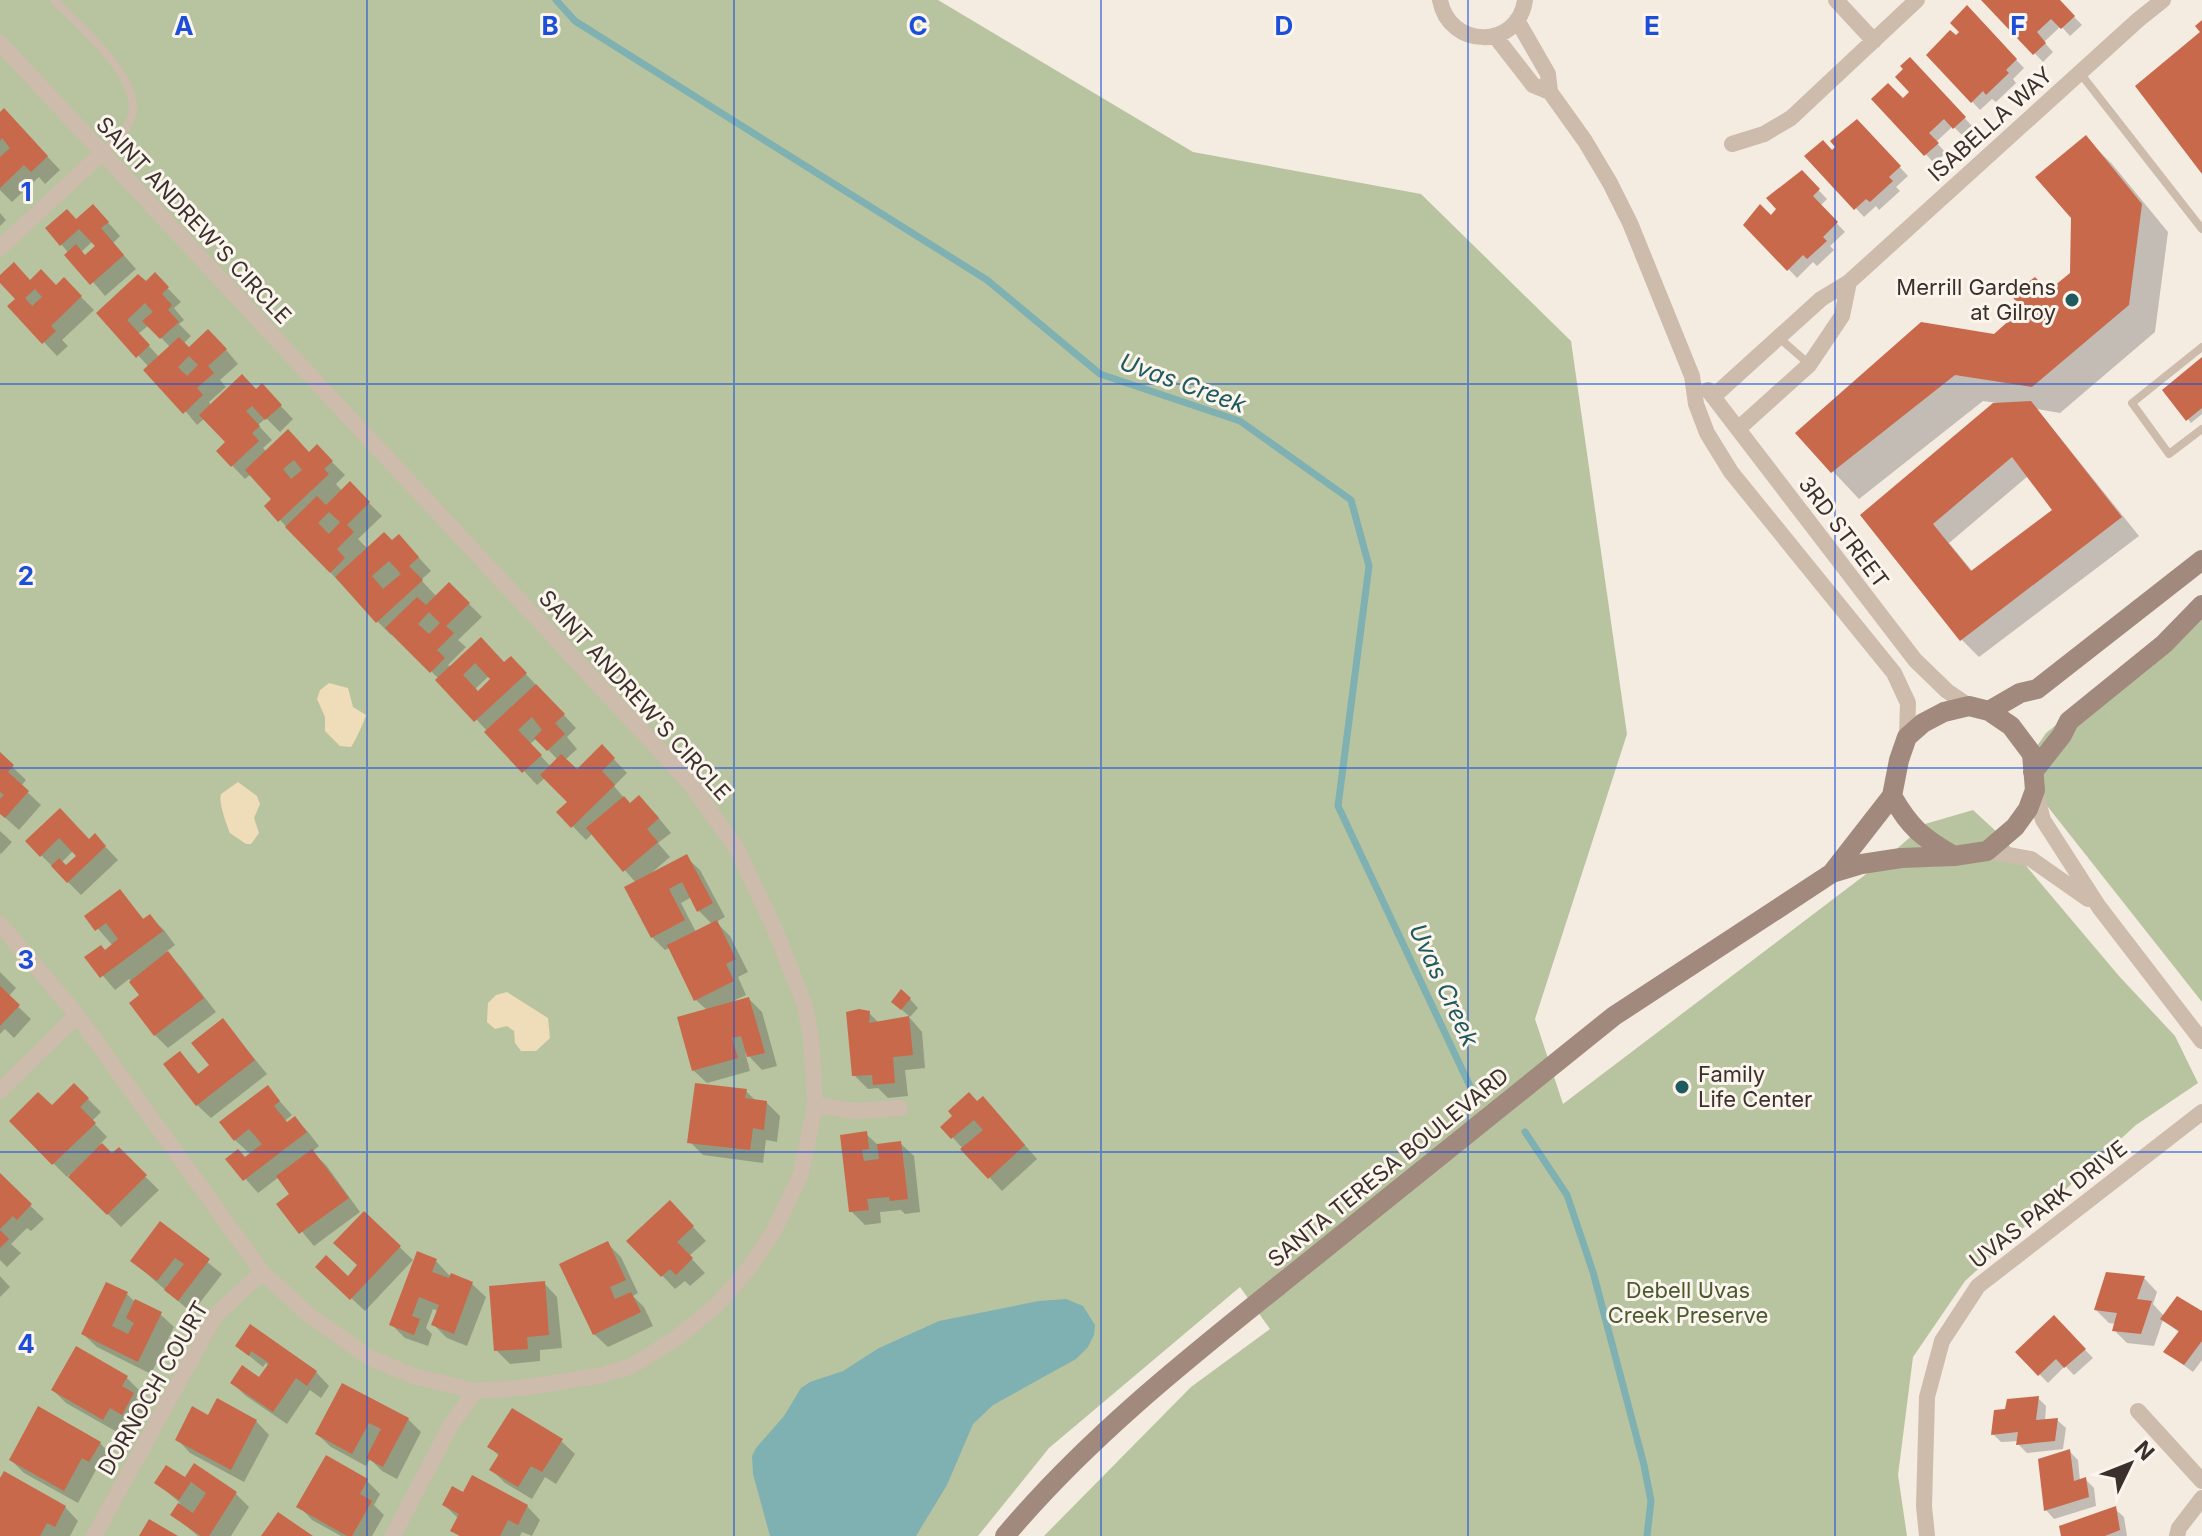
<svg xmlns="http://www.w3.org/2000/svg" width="2202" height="1536" viewBox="0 0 2202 1536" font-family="Inter,sans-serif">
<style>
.green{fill:#b8c4a0}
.sand{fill:#efdcb8}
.water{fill:#7fb0b2}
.shadow{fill:#0003;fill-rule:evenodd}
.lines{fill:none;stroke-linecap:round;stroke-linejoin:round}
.stream{stroke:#7fb0b2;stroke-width:7}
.building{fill:#c8694b;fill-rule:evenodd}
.lane{stroke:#cdbbac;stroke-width:8}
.street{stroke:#cdbbac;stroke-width:16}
.secondary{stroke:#a18a7d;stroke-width:20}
.grid{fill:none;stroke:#1d4ed8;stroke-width:2;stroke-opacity:0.55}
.poi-dot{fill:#1f5a5e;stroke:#fbf5ee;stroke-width:3}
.labels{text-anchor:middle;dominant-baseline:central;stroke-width:6;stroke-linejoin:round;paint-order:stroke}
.street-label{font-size:22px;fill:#3b302b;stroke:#fbf5ee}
.poi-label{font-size:22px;fill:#3b302b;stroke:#fbf5ee;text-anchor:end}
.park-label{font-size:22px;fill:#4a5a2e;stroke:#fbf5ee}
.water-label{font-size:24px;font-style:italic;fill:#1f5a5e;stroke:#fbf5ee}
.grid-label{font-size:26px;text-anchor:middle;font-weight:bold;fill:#1d4ed8;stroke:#fbf5ee;stroke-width:6;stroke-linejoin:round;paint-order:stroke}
</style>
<rect width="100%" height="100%" fill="#f4ebe1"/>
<!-- green -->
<path class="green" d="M0 0H938L1193 152 1421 194 1571 341 1627 734 1535 1019 1563 1104 1882 862 1925 824 1973 810 2000 835 2119 976 2175 1036 2198 1083 2136 1125 1965 1281 1913 1357 1898 1475 1907 1536H1044L1191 1387 1270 1329 1240 1287 1049 1448 978 1536H0Z
M2202 608V1002L2029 783V758L2046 733Z"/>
<!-- sand -->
<path class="sand" d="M329 683 348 688 353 707 366 715C365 720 354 744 351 747L340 746 325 731V717L317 699 320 690Z
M238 782 257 796 260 804 254 818 259 833 251 844H246L230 833C227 825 218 802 221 794Z
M507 992 548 1018 550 1038 536 1051H521L515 1043 514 1031 507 1026 495 1029 487 1022 488 1003 496 995Z"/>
<!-- water -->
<path class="water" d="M1066 1299 1083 1306 1095 1325 1094 1335 1088 1347 1076 1359 993 1405 973 1424 947 1485 916 1536H770L753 1474 752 1456 756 1448 784 1416 801 1388 810 1382 843 1371 879 1348 939 1321 1039 1301Z"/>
<!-- shadow -->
<path class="shadow" d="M1984 0H2058L2082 25 2070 36 2061 26 2044 42 2053 52 2043 62Z
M1967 8 2024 68 2013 79 2016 83 1996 102 1992 99 1980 110 1929 55 1962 32Z
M1910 60 1973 127 1963 136 1953 126 1936 142 1946 153 1934 163 1874 99 1903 101 1912 92Z
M0 115 17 124 60 170 45 184 39 177 12 202 0 190Z
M1857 121 1908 176 1896 187 1900 191 1879 210 1876 206 1864 217 1807 156 1832 152Z
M2086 138 2112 164 2168 232 2155 332 2060 413 2037 409 2139 536 1979 657 1961 639 1863 516 1997 403 1983 401 1859 499 1797 433 1995 336 2072 274ZM2028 476 2055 510 1973 572 1949 543Z
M1802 173 1827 199 1820 206 1845 232 1830 246 1834 250 1817 266 1813 262 1797 278 1746 224 1771 218 1779 209Z
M0 213 6 220 0 226Z
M106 220 120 236 113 243 136 269 105 296 61 244 77 221ZM93 241 98 246 86 257 81 252Z
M155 275 181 302 174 308 184 320 179 324 191 336 183 344 189 350 222 345 238 364 220 380 226 387 209 402 212 406 256 391 262 386 293 419 280 432 266 418 258 425 272 440 263 448 267 452 309 454 317 447 345 475 336 484 342 491 350 484 382 516 358 539 368 549 392 543 412 550 431 571 421 580 437 597 449 584 482 617 458 640 466 647 448 665 451 667 481 640 504 664 524 672 576 728 567 737 577 749 565 760 577 772 602 747 627 773 614 786 630 805 653 811 671 833 658 843 670 857 649 875 686 857 700 870 725 917 716 922 730 936 748 972 738 977 746 995 735 1000 736 1002 749 999 762 1012 777 1066 762 1070 745 1052 750 1071 707 1083 693 1070 707 1010 696 1000 670 948 665 950 652 937 636 883 593 833 586 840 559 812 569 802 545 778 537 785 439 679 393 633 391 635 378 622 280 520 267 506 274 499 251 474 245 479 218 451 228 442 205 418 197 425 149 367 98 313ZM149 325 171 348 160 358 138 334ZM489 676 493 680 478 693 475 689ZM537 738 558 760 551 767 530 744ZM692 897 699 911 712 924 696 932 681 903Z
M0 278 57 287 64 280 94 310 62 340 68 346 57 356 10 306 18 299Z
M2202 359V414L2191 423 2165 390Z
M0 755 26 780 21 786 41 805 19 830 0 813Z
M60 811 89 841 95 836 118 860 81 895 41 855ZM74 850 79 856 66 868 61 863Z
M0 831 12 842 1 854 0 853Z
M120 892 145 921 150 917 164 930 175 945 166 952 181 967 216 1012 168 1048 155 1035 142 996 129 979 115 990 87 957 105 952 113 946 87 916Z
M0 972 16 988 8 997 31 1019 14 1038 5 1029 0 1034Z
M910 999 918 1008 910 1017 893 1002Z
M869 1013 880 1024 910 1018 922 1032 925 1068 905 1070 908 1096 888 1098 878 1088 868 1089 854 1075Z
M223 1021 267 1074 211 1118 197 1105 180 1053 200 1075 212 1066Z
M74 1085 101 1112 92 1121 107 1137 100 1144 112 1156 118 1150 159 1190 121 1227 69 1175 67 1177 11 1121 52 1108Z
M268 1088 292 1115 282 1123 285 1126 295 1118 308 1132 319 1146 312 1152 326 1165 360 1212 314 1246 279 1204 292 1195 279 1177 258 1193 228 1159H246L251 1155 235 1140Z
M746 1091 756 1101 766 1102 780 1116 777 1142 766 1140 763 1163 703 1155 690 1142Z
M978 1104 996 1112 1037 1159 1002 1191 943 1127Z
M866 1134 878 1145 900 1143 914 1156 920 1212 905 1214 901 1210 880 1212 881 1223 865 1225 851 1211 842 1136Z
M0 1176 44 1219 31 1231 27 1228 11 1244 21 1253 7 1267 0 1260Z
M364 1213 413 1260 365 1311 318 1267 348 1279 360 1266Z
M683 1216 706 1241 689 1256 705 1273 690 1286 685 1281 675 1289 629 1241Z
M161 1224 222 1274 192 1313 132 1261Z
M607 1243 621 1257 638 1293 633 1296 644 1307 653 1326 608 1347 594 1334Z
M436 1261 449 1275 472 1284 486 1297 467 1346 447 1338 434 1325 438 1311 433 1309 426 1328 432 1334 428 1346 405 1338 392 1325Z
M0 1276 10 1287 0 1297Z
M2144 1278 2157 1292 2153 1304 2164 1316 2202 1314V1360L2193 1372 2166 1352 2180 1333 2163 1320 2154 1346 2127 1343 2114 1330 2116 1324 2109 1323 2096 1310Z
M544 1283 557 1297 562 1348 540 1350V1361L510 1364 496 1350Z
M127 1294 136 1303 160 1314 174 1327 151 1374 97 1347 83 1334Z
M2054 1318 2093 1358 2074 1375 2065 1366 2048 1383 2018 1352Z
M237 1346 316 1372 329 1386 321 1398 310 1390 287 1424 246 1396 232 1383 260 1380 269 1366 266 1363 263 1367Z
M126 1377 140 1391 136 1398 146 1408 135 1427 123 1420 117 1432 66 1403 53 1390Z
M343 1385 408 1419 421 1432 397 1479 382 1471 370 1459 366 1466 331 1447 317 1434Z
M2038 1398 2046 1406 2045 1421 2057 1420 2066 1428 2063 1449 2027 1453 2018 1444 2019 1441 2001 1442 1993 1434 2007 1410Z
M209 1417 256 1421 269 1435 244 1482 190 1453 177 1439Z
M561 1441 575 1454 556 1484 545 1477 532 1499 505 1483 492 1470 500 1457 490 1447Z
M100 1443 113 1457 103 1474 96 1470 78 1503 24 1473 11 1460Z
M2070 1452 2078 1460 2080 1481 2086 1480 2094 1488 2096 1506 2054 1519 2046 1510 2041 1461Z
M194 1466 236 1494 249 1507 231 1536H198L173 1515 180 1503 157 1483 185 1480Z
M367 1481 380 1494 374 1505 384 1515 372 1536H341L312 1520 299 1506Z
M0 1482 65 1507 78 1521 70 1536H0Z
M464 1494 527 1506 540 1520 532 1536 522 1532 520 1536H459L453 1530 459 1519 444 1505Z
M2115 1509 2124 1517 2127 1536H2063Z"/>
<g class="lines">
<!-- stream -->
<path class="stream" d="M556 0 575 21 987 280 1100 374 1240 421 1351 500 1369 566 1338 806 1477 1101
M1525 1132 1567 1195 1593 1272 1644 1465 1651 1501 1647 1536"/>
</g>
<!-- building -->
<path class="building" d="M1981 0H2060L2075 16 2061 29 2051 19 2037 32 2046 43 2033 55Z
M1967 5 2017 59 2006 70 2009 73 1986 95 1983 91 1971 103 1926 55 1950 30 1956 35 1959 32 1950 23Z
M2202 20V174L2135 86 2200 32 2195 26Z
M1910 57 1966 117 1953 129 1944 119 1929 133 1939 143 1924 156 1871 99 1888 83 1903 98 1909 92 1895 77 1903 69 1900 66Z
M4 108 48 156 31 172 24 165 0 188V157L10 148 2 138 0 141V112Z
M1857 119 1901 166 1889 177 1893 181 1870 202 1866 199 1854 210 1804 156 1823 140 1832 150 1835 147 1830 141Z
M2086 135 2142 204 2129 305 2032 387 1955 375 1831 473 1795 433 1921 322 1994 334 2022 309 2011 295 2035 277 2048 291 2070 273 2071 218 2035 177Z
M1802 170 1820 189 1813 196 1838 222 1823 237 1827 241 1807 259 1803 255 1787 271 1743 225 1760 204 1771 215 1776 209 1766 198Z
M93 204 109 222 101 228 124 255 90 285 64 255 76 244 85 255 95 246 79 229 60 246 45 228 67 209 76 219Z
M14 262 30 280 41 269 56 285 64 277 82 296 51 326 56 331 42 344 7 306 15 299 0 283V275ZM35 289 42 297 32 306 25 298Z
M155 272 169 287 162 294 172 305 168 310 179 322 160 339 142 321 153 312 145 303 127 320 150 345 136 358 96 313 138 274 146 281Z
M208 329 227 349 208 366 214 373 197 388 203 395 183 414 143 370 179 337 189 347ZM189 356 198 365 187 376 178 367Z
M2202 357V408L2186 421 2162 390Z
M242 374 256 389 262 383 282 405 265 420 252 406 246 411 260 426 252 433 259 441 231 467 216 451 225 442 199 415Z
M2031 401 2122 517 1960 641 1860 515 1993 403ZM2012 457 2052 510 1971 571 1933 524Z
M288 429 309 452 317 444 333 461 324 469 329 474 278 522 264 506 271 499 245 470ZM294 460 302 470 291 479 283 469Z
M350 481 370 502 347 525 354 532 337 549 345 558 330 573 285 527 317 496 326 505ZM329 512 340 522 329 534 318 523Z
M384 532 392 540 399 534 419 557 409 566 423 580 376 623 335 577ZM389 561 401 574 383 589 372 576Z
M449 582 470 603 446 626 454 633 437 650 445 658 430 673 385 628 417 597 426 605ZM429 612 440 623 429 634 418 624Z
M481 637 504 662 511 656 527 673 474 722 435 680ZM475 663 490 679 478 691 463 675Z
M536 684 565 714 555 723 565 734 547 751 534 738 542 730 532 717 518 730 542 755 522 773 484 732Z
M602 744 615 758 602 771 615 785 571 828 556 812 567 802 540 775 561 754 577 769Z
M0 752 14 765 8 772 29 791 5 818 0 814V799L4 795 0 792Z
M639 795 659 818 647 829 658 842 623 872 586 828 624 796 630 803Z
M60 808 89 839 95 833 106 846 67 883 51 866 59 858 66 865 76 856 59 838 40 857 25 841Z
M687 854 713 903 697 912 682 882 669 889 685 920 651 938 624 887Z
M120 889 143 919 150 914 163 931 100 978 84 957 101 945 105 950 118 939 106 923 95 931 84 916Z
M717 920 736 959 726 964 734 981 694 1001 667 945Z
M168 951 204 998 154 1036 129 1003 139 995 129 982Z
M0 986 20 1005 0 1026Z
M901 989 911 998 901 1010 891 1002Z
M749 997 765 1053 747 1057 741 1036 732 1038 738 1058 692 1071 677 1017Z
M859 1009 870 1011 869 1023 909 1016 913 1055 893 1057 895 1083 873 1085 872 1075 852 1076 846 1012Z
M223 1018 255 1060 196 1106 163 1064 180 1051 198 1074 209 1065 191 1043Z
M74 1083 89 1098 80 1107 96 1123 52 1165 9 1121 38 1092 52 1105Z
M695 1083 747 1089 745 1098 767 1101 764 1130 753 1128 750 1150 687 1143Z
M268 1085 280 1101 274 1106 287 1122 295 1116 307 1132 243 1181 225 1159 238 1149 245 1157 262 1144 249 1129 234 1141 219 1122Z
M969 1092 977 1101 983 1096 1025 1145 988 1179 960 1149 983 1130 974 1120 951 1139 940 1127 952 1116 948 1111Z
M867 1131 869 1149 862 1150 864 1161 879 1159 877 1144 901 1141 908 1199 890 1201 889 1197 867 1199 869 1210 849 1212 840 1135Z
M102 1143 112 1153 119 1147 147 1175 107 1215 68 1177Z
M312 1149 349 1198 299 1234 276 1204 289 1194 276 1176Z
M0 1173 32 1204 17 1220 13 1216 0 1229Z
M670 1200 694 1226 677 1242 693 1258 676 1275 670 1269 661 1277 626 1241Z
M364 1211 401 1246 350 1300 315 1267 326 1255 348 1276 357 1265 333 1243Z
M160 1221 210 1259 178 1301 164 1290 184 1264 175 1258 157 1281 130 1261Z
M0 1230 9 1239 0 1248Z
M608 1241 626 1280 610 1287 615 1299 631 1292 641 1312 593 1335 559 1264Z
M417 1251 437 1259 432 1272 449 1278 451 1273 473 1282 454 1334 431 1325 439 1305 419 1297 412 1316 420 1319 414 1335 389 1325Z
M2106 1272 2145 1276 2137 1299 2152 1301 2141 1334 2112 1331 2117 1313 2094 1310Z
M545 1281 549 1335 527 1337 528 1349 494 1351 489 1286Z
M106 1282 128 1292 112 1326 128 1334 134 1323 126 1318 135 1299 162 1312 138 1362 81 1334Z
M2177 1296 2202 1311V1341L2184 1365 2163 1352 2179 1331 2160 1319Z
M2054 1315 2086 1349 2064 1368 2056 1359 2038 1376 2015 1352Z
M250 1324 317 1371 307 1386 296 1378 273 1412 230 1383 242 1365 259 1377 269 1363 251 1351 249 1356 235 1346Z
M76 1346 128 1376 122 1386 134 1393 122 1415 110 1408 103 1420 51 1390Z
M342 1383 409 1418 383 1467 366 1458 381 1429 369 1423 352 1454 315 1434Z
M2039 1396 2036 1420 2058 1418 2055 1441 2016 1445 2018 1432 1991 1435 1994 1410 2005 1409 2007 1399Z
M217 1398 257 1420 231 1470 175 1440 192 1406 208 1415Z
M38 1406 101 1442 89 1462 82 1458 64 1491 9 1460Z
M512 1408 563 1439 542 1472 531 1466 518 1487 489 1470 499 1454 487 1447Z
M2070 1449 2074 1481 2086 1477 2089 1497 2044 1511 2038 1459Z
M326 1455 368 1479 360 1494 372 1501 352 1536H347L296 1507Z
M194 1463 237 1492 209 1536H201L170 1515 178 1503 193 1513 206 1493 191 1482 179 1500 154 1483 166 1465 185 1477Z
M4 1471 66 1506 55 1527 47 1523 40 1536H0V1478Z
M472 1475 528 1505 518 1525 508 1520 500 1536H460L450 1531 459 1514 442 1505 452 1486 463 1492Z
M2116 1506 2120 1530 2105 1536H2061L2059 1526Z
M278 1512 313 1536H261Z
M149 1519 178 1536H139Z"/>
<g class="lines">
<!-- lane -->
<path class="lane" d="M54 0C79 26 152 85 128 125 122 136 111 144 103 153
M2080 73 2202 229
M1778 337 1809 364
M2202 347 2132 403 2169 454 2202 429"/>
<!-- street -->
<path class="street" d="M1440 0C1449 49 1518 50 1525 0
M1836 0 1874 41
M1517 20 1548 74 1550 92 1585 141 1610 183 1630 223 1692 376 1696 404 1707 433 1731 472 1894 673 1908 703 1907 737
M1495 36 1533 85 1550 92
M0 43 664 755 692 786 737 849 776 932 805 1006 811 1038 815 1105 801 1174 774 1231 749 1268 719 1303 678 1337 632 1366 598 1376 520 1388 475 1391 414 1376 370 1358 309 1315 262 1272 77 1015 0 924
M1732 144 1764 134 1791 118 1917 0
M0 248 102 153
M1708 390 1915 660 1947 691 1969 706
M1714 396 1821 299 1849 282 2138 20 2163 0
M1738 429 1809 365 1842 316 1849 282
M2035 790 2043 820 2099 907 2202 1041
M1987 851 2031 859 2088 899
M0 1091 77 1015
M815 1105 856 1111 900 1108
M2138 1411 2202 1481
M94 1536 215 1316 262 1272
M393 1536 450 1426 475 1391
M1927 1536 1924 1506 1927 1397 1942 1341 1978 1286 2202 1112
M2177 1536 2179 1528 2202 1498"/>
<!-- secondary -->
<path class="secondary" d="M1989 711 2020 693 2037 689 2202 560
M2033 772 2062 735 2069 721 2164 644 2202 605
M1832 873 1892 796
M1005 1536C1089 1436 1191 1356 1292 1275 1400 1188 1507 1102 1614 1016L1832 873 1862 864 1901 858 1954 856 1987 851 2015 827 2028 809 2035 790 2032 754 2011 726 1989 711 1969 706 1944 712 1923 723 1907 737 1899 760 1892 796C1910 828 1923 838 1954 856"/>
</g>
<!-- grid -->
<path class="grid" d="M367 0V1536M734 0V1536M1101 0V1536M1468 0V1536M1835 0V1536M0 384H2202M0 768H2202M0 1152H2202"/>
<!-- markers -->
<g class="poi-dot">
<circle cx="2072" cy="300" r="8"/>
<circle cx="1682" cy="1087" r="8"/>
</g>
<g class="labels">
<!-- street labels -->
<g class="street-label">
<text transform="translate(1990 124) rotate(-42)">ISABELLA WAY</text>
<text transform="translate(194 220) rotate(47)">SAINT ANDREW'S CIRCLE</text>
<text transform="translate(1844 532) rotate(53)">3RD STREET</text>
<text transform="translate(635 695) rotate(48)">SAINT ANDREW'S CIRCLE</text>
<text transform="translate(1388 1167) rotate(-39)">SANTA TERESA BOULEVARD</text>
<text transform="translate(2048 1204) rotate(-38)">UVAS PARK DRIVE</text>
<text transform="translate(153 1388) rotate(-60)">DORNOCH COURT</text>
</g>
<!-- poi labels -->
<g class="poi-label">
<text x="2056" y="287">Merrill Gardens<tspan x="2056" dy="25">at Gilroy</tspan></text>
<text x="1698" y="1074" text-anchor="start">Family<tspan x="1698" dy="25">Life Center</tspan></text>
</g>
<!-- park labels -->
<g class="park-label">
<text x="1688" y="1290">Debell Uvas<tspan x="1688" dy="25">Creek Preserve</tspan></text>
</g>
<!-- water labels -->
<g class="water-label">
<text transform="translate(1183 383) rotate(20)">Uvas Creek</text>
<text transform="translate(1444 985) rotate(65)">Uvas Creek</text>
</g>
</g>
<g class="grid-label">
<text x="184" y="35">A</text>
<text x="550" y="35">B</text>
<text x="918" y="35">C</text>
<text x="1284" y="35">D</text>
<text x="1652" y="35">E</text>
<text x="2018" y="35">F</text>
<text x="26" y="201">1</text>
<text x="26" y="585">2</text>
<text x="26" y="969">3</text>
<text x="26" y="1353">4</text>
</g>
<!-- north arrow -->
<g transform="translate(2130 1464) rotate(47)" stroke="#fbf5ee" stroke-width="6" paint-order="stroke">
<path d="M0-6L14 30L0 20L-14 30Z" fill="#3b302b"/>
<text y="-12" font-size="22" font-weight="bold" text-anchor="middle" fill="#3b302b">N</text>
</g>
</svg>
